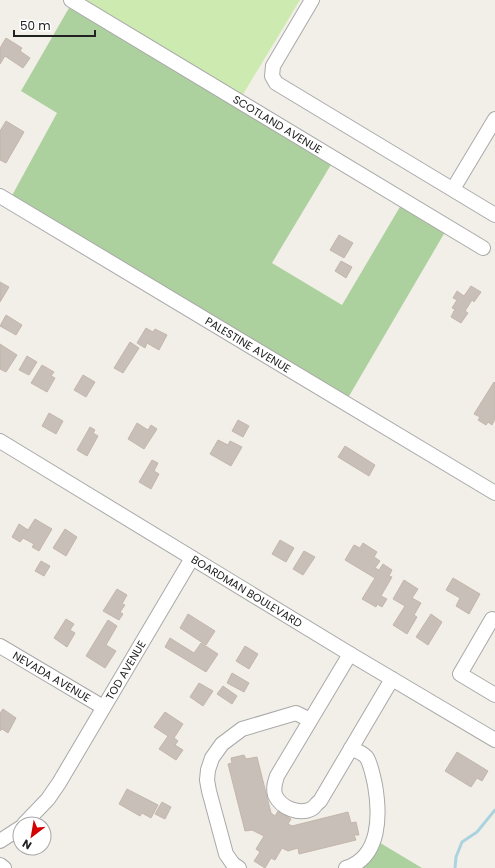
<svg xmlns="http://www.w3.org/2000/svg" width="495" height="868" viewBox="0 0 495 868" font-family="Poppins,sans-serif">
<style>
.grass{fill:#cdebb0}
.forest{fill:#add19e}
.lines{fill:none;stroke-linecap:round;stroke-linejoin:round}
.stream{stroke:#aad3df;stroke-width:3}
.building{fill:#c7bfb8;stroke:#c4b6ab}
.minor-casing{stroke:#a9a9a9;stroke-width:16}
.minor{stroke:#fff;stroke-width:14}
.labels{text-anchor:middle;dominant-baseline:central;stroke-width:3.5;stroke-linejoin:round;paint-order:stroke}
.street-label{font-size:11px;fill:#222;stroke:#fff}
</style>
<rect width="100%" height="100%" fill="#f2efe9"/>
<!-- grass -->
<path class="grass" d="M71 0H300L239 101Z"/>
<!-- forest -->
<path class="forest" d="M73 1 335 158 272 263 342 305 404 200 448 227 345 403 9 201 57 113 21 91Z
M377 841 422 868H361Z"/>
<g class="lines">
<!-- stream -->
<path class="stream" d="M455 868 456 857 462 842 477 832 495 810"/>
</g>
<!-- building -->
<path class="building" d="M6 38 22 48 20 51 30 58 23 68 5 56 0 64V48Z
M6 121 24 132 6 163 0 160V131Z
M339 235 353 243 344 258 330 250Z
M341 261 352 267 346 278 335 271Z
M0 282 9 287 0 302Z
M471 286 481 292 474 302 472 300 465 311 468 313 461 323 451 317 455 309 452 308 457 300 453 298 457 291 464 296Z
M6 315 22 325 16 335 0 326Z
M146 328 153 332 155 329 167 335 159 350 147 343 145 348 137 343Z
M130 342 139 348 123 373 114 368Z
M0 344 17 355 6 372 0 369Z
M27 356 37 362 29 375 19 370Z
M42 365 54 372 51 376 55 378 47 392 31 383Z
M83 375 95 382 86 397 74 390Z
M494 382 495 383V419L492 425 488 422 486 425 478 420 480 417 474 414Z
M49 413 63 421 56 434 42 426Z
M238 420 249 426 243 437 232 431Z
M137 423 148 430 151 425 157 429 144 449 128 439Z
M90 427 95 430 93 433 98 436 87 456 77 450Z
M218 440 228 445 230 441 242 447 231 466 210 454Z
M345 446 375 465 369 476 338 457Z
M152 460 158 463 154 471 159 474 151 489 139 482Z
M35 519 52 529 39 551 32 547 34 544 23 538 20 542 12 537 19 524 28 530Z
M65 529 77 537 66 556 53 548Z
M280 540 294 548 286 562 272 554Z
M363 543 377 552 374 557 380 561 375 568 379 570 383 564 392 570 389 576 392 577 381 596 387 599 382 607 377 604 376 607 362 599 375 578 345 560 354 545 360 548Z
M304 551 315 557 303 575 293 569Z
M41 561 50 566 44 576 35 571Z
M453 578 480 594 469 614 456 606 460 598 446 590Z
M404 580 418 589 412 598 421 603 414 615 417 617 407 634 393 625 405 606 393 599Z
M117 589 127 595 122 604 125 605 120 612 123 614 119 620 103 611Z
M188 614 215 631 206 645 180 628Z
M431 614 442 622 428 645 416 637Z
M66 619 74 624 70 630 75 633 67 647 54 638Z
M108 620 117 626 106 645 116 651 105 668 86 656Z
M170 638 194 653 201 643 218 654 206 672 165 647Z
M245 646 258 654 249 669 236 661Z
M232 673 249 683 244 692 227 683Z
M199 683 213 691 203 706 190 697Z
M223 686 237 696 232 704 217 694Z
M3 709 16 718 8 733 2 729 0 731V713Z
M165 712 183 724 174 738 178 741 175 745 183 750 176 760 159 749 168 736 154 727Z
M457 752 488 771 482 781 477 778 471 787 445 771Z
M244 755 246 759 257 757 271 813 275 816 278 811 291 819 288 824 292 826 348 812 351 823 356 822 359 835H354L356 840 299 854 298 848 288 851 282 848 275 860 271 858 265 868 254 861 260 852 256 849 264 836 252 830 245 831 228 764 232 763 231 758Z
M127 789 158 805 151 818 142 813 140 816 119 804Z
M162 802 171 807 165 819 155 814Z"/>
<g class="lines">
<!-- minor casing -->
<g class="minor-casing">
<g id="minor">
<path id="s1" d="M71 0 483 248"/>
<path d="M312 0 273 66 272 76 276 83 495 215"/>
<path d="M453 189 495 119"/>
<path id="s2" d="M0 196 495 493"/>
<path id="s3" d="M0 441 350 654 495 740"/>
<path d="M495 621 492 619 460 674 495 695"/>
<path id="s4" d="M0 646 103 707"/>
<path d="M350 654 277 776C275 782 273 788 275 795 281 808 300 816 313 808 315 806 317 803 320 801L392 679"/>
<path id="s5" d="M24 824 48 799 59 783 192 558"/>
<path d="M0 841 20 828"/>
<path d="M0 865 4 868"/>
<path d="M239 868 233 864 226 854 209 791 207 780 208 770 212 758 222 744 242 729 296 713 310 720"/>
<path d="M346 868C381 857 380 814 375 785 373 776 371 765 367 758 364 753 356 751 351 748"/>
</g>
</g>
<!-- minor -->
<use href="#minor" class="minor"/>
</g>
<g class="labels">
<!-- street labels -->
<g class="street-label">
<text stroke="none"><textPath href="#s1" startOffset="241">SCOTLAND AVENUE</textPath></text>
<text stroke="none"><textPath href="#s2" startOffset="289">PALESTINE AVENUE</textPath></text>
<text stroke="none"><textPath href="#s3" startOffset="289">BOARDMAN BOULEVARD</textPath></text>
<text stroke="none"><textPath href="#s5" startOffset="185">TOD AVENUE</textPath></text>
<text stroke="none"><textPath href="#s4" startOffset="60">NEVADA AVENUE</textPath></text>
</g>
</g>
<!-- north arrow -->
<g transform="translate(32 836) rotate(211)"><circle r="19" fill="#ffffff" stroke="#a7a7a7"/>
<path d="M0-3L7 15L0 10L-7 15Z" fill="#d40000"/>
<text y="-6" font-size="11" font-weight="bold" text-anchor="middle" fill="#222222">N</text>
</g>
<!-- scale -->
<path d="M14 30v6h81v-6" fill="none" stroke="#222222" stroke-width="2"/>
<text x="20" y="30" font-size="12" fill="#222222" stroke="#ffffff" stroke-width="3" paint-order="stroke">50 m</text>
</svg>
